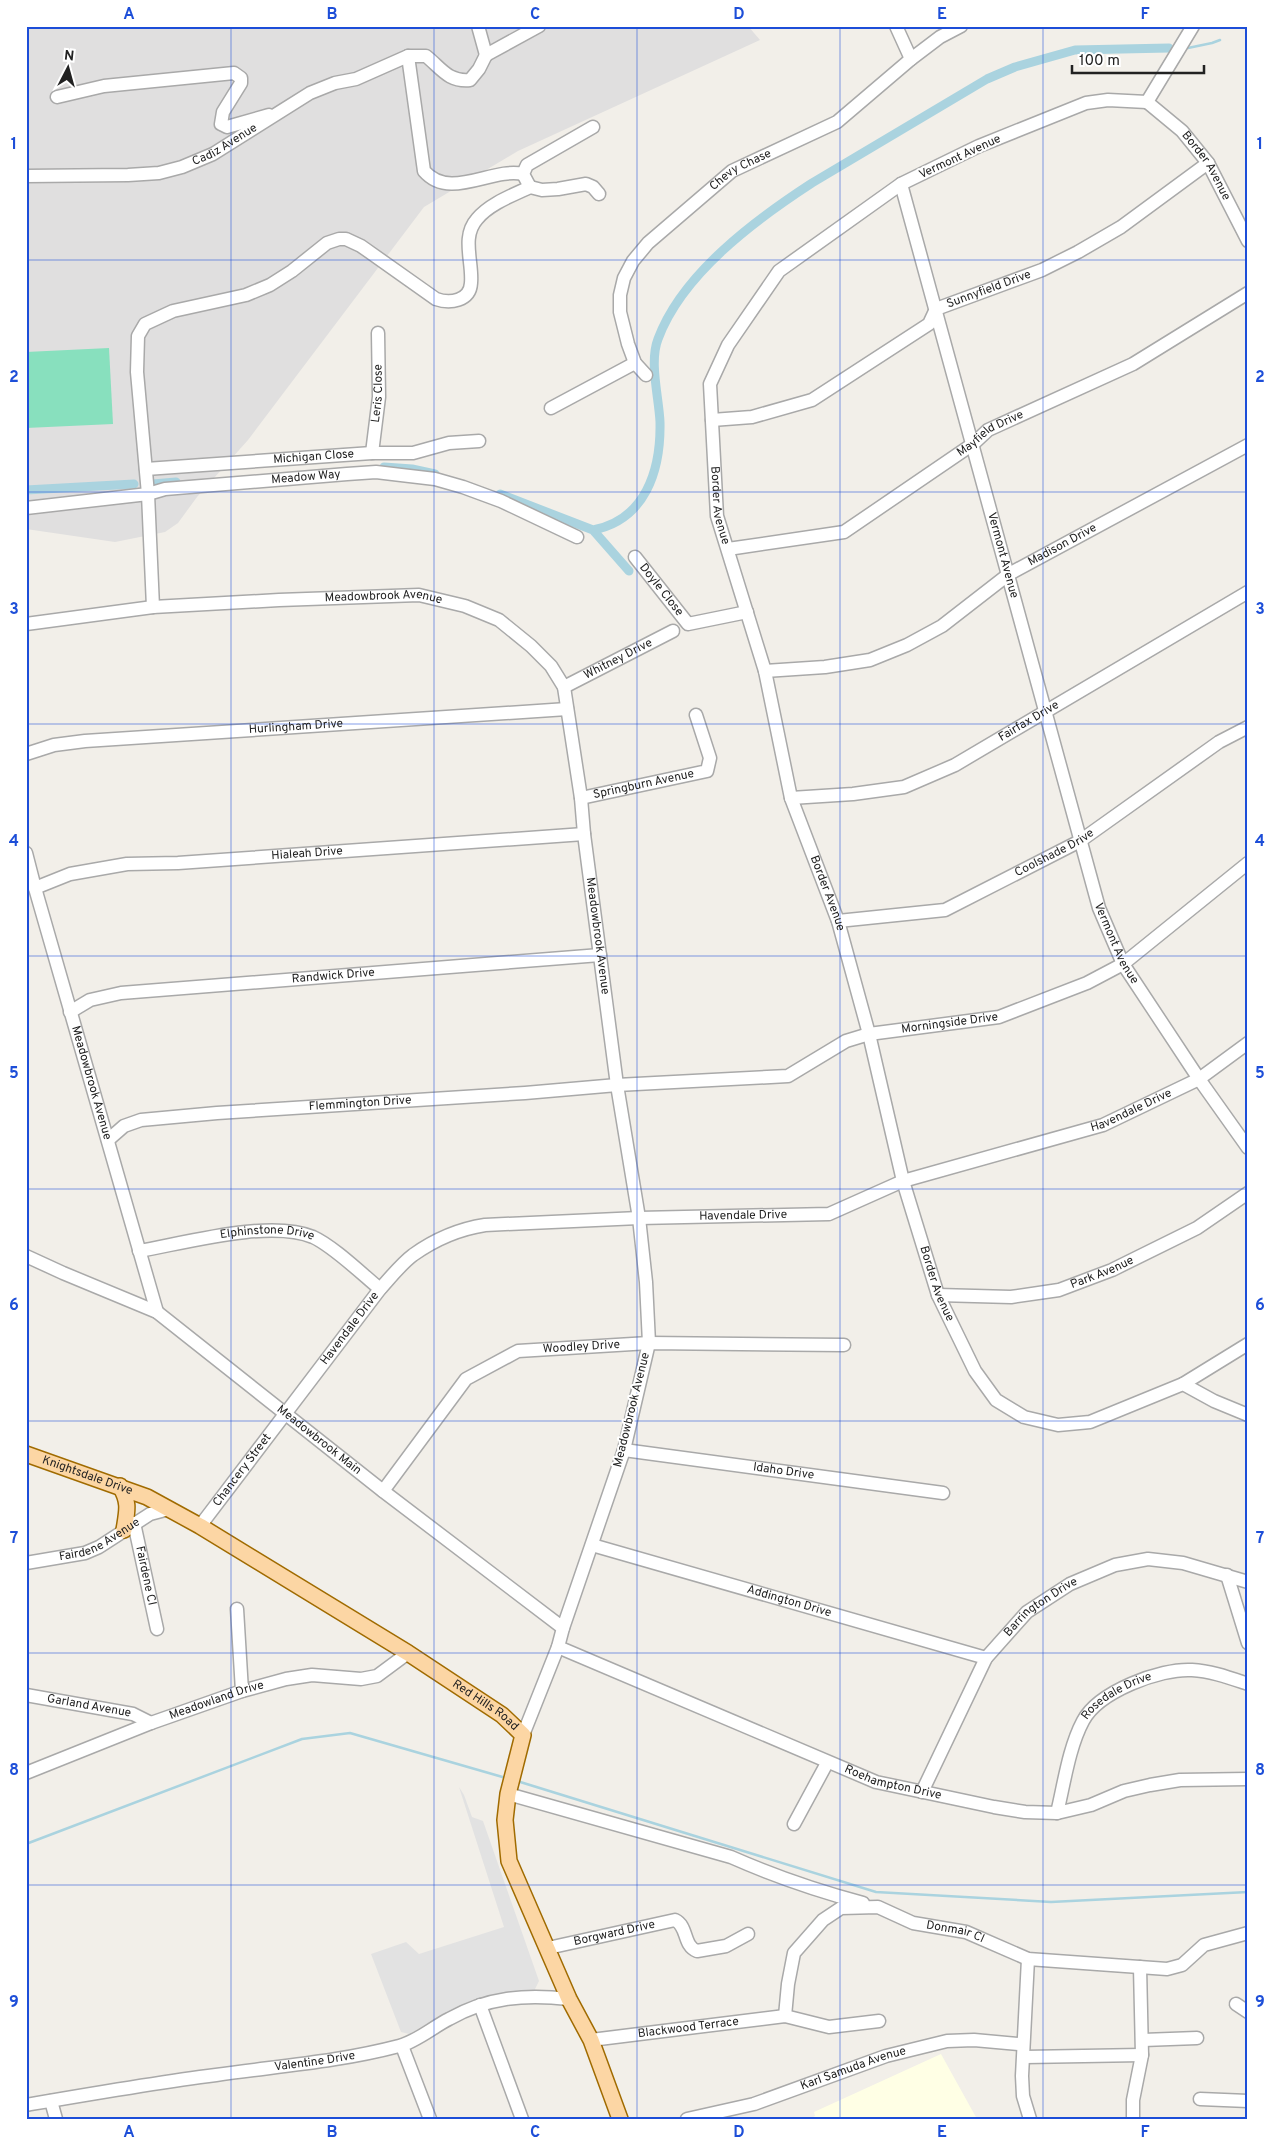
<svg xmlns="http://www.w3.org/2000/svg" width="1274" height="2145" viewBox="0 0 1274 2145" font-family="Overpass,sans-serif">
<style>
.residential{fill:#e0dfdf}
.education{fill:#ffffe5}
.pitch{fill:#88e0be}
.parking{fill:#e2e2e2}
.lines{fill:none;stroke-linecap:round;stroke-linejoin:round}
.stream{stroke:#aad3df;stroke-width:2.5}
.canal{stroke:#aad3df;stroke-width:9}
.minor-casing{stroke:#a9a9a9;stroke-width:15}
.major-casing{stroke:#a06b00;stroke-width:18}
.minor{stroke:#fff;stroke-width:12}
.major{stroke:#fcd6a4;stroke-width:15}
.grid{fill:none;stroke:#1d4ed8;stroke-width:1;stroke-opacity:0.55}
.labels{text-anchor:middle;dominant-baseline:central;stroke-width:4;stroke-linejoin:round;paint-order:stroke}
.street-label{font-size:12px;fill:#222;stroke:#fff}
.neatline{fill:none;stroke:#1d4ed8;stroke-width:2}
.grid-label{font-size:16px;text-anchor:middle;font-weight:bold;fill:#1d4ed8}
</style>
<rect width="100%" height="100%" fill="#f2efe9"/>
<!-- residential -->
<path class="residential" d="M26 26H748L760 40 518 151 424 207 248 440 197 497 178 523 165 532 115 542 26 529Z"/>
<!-- education -->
<path class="education" d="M941 2054 977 2119H809L815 2116 814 2112Z"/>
<!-- pitch -->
<path class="pitch" d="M109 348 113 424 26 428V352Z"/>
<!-- parking -->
<path class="parking" d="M459 1787 464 1795 472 1817 483 1821 539 1981 534 1991 468 2002 409 2034 401 2032 371 1954 406 1942 419 1954 504 1927Z"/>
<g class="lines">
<!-- stream -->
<path class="stream" d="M1188 48 1212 43 1220 40
M517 1781 876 1892 1051 1902 1248 1892
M26 1844 302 1739 350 1733 506 1778"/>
<!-- canal -->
<path class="canal" d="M384 467 412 469 435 474
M153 484 176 482
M26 490 134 484
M500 494 593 530 629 571
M593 530C645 520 661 471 660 422 659 398 649 362 658 339 682 274 755 220 812 183L987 79 1015 67 1075 50 1169 48"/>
<!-- minor casing -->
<g class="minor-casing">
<g id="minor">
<path d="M478 26 486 55"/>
<path d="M896 26 911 59"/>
<path d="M486 55 479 69 470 80C448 82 441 68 426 56H408L424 171C450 201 492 167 523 174"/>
<path d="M486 55 539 26"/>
<path d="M57 97 104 86 234 73 241 78V83L223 112 221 124 227 127 269 115"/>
<path id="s1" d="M1147 102 1108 100 1086 103 979 146 901 184 779 271 728 345 710 384 717 516 765 671 791 798 838 921 869 1034 903 1181 938 1295 975 1371 996 1400 1024 1417 1058 1425 1090 1422 1183 1384 1214 1401 1248 1415"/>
<path id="s2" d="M1147 102 1182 131 1208 163 1248 241"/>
<path d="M1147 102 1193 26"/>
<path id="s3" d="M26 176 128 175 159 173 182 167 213 154 310 93 335 83 356 79 408 56"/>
<path id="s4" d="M901 184 1099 908 1123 964 1199 1079 1248 1148"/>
<path d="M530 187 542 190 558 189 586 184 593 187 599 194"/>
<path id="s5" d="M646 375 635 363 628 344 620 312V295L624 278 633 261 648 243 732 171 837 122 911 59 940 37 961 26"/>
<path d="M551 408 635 363"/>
<path id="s6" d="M712 420 752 417 812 400 929 324 936 309 1042 270 1078 252 1121 227 1208 163"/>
<path id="s7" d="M372 453 379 397 378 333"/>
<path id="s8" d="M146 469 372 453H413L449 443 479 441"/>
<path id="s9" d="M26 508 148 494 165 489 347 474 376 472 401 475 435 479 463 487 501 501 577 537"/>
<path id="s10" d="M728 549 844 532 973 444 988 430 1133 364 1248 293"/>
<path id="s11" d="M635 557 688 624 747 612"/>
<path d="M153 607 148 494 137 372 138 336 145 324 173 311 246 295 270 285 292 271 327 243 339 239H346L361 246 436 299C450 304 470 301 471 283 473 262 461 237 477 219 489 204 513 195 530 187L523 174 527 165 593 127"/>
<path id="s12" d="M26 624 153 607 279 600 419 595 465 606 499 620 531 646 551 666 564 687 581 798 584 834 617 1085 639 1218 646 1282 649 1343 624 1450 563 1628 558 1647 523 1735"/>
<path id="s13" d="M765 671 825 667 870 660 907 645 942 626 1009 574 1248 445"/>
<path id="s14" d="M564 687 673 631"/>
<path id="s15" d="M26 754 54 745 85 741 567 709"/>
<path id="s16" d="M581 798 707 771 710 758 696 715"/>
<path id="s17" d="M791 798 853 794 904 787 955 765 1248 592"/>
<path id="s18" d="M26 853 35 888 157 1312"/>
<path id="s19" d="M35 888 70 874 127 864 178 863 584 834"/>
<path id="s20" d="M838 921 945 910 1080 841 1219 742 1248 727"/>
<path id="s21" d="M70 1012 90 1000 121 993 600 955"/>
<path id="s22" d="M108 1140 124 1126 141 1120 217 1113 525 1093 617 1085 788 1076 846 1041 869 1034 999 1017 1087 983 1123 964 1248 863"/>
<path id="s23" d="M139 1251C185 1243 270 1219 313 1237 333 1246 362 1274 380 1289"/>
<path id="s24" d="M26 1256 63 1273 157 1312 383 1491 563 1628"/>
<path id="s25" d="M938 1295 1011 1297 1059 1290 1112 1270 1197 1228 1248 1193"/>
<path d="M1183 1384 1248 1344"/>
<path id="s26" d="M624 1450 943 1493"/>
<path id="s27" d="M383 1491 466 1379 518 1351 649 1343 844 1345"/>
<path id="s28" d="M134 1523 157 1629"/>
<path id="s29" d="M200 1526 380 1289C390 1278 401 1264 413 1255 434 1240 459 1229 485 1225L639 1218 829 1214 903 1181 1103 1125 1199 1079 1248 1043"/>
<path id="s30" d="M592 1545 986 1658"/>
<path id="s31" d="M26 1563 85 1553 99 1547 150 1514 169 1509"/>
<path d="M1227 1575 1248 1643"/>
<path d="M237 1609 242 1691"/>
<path id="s32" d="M558 1647 876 1782 994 1807 1025 1812 1057 1813 1091 1805 1124 1791 1150 1785 1180 1780 1248 1779"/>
<path id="s33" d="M26 1695 133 1714 151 1723"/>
<path id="s34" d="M26 1773 151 1723 242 1691 286 1679 312 1675 361 1679 377 1676 408 1653"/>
<path id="s35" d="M922 1792 986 1658 1027 1612 1070 1584 1115 1565 1148 1559 1183 1563 1248 1582"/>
<path d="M508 1794 731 1857C774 1876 818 1891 863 1903"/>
<path id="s36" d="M1057 1813C1064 1784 1069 1747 1083 1721 1098 1692 1160 1668 1192 1670 1211 1671 1230 1678 1248 1684"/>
<path d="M794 1824 827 1763"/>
<path id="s37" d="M548 1948 675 1920C688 1926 683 1946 697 1951L726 1946 748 1934"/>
<path d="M1028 1959 1022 2076 1023 2096 1030 2119"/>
<path d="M1236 2004 1248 2012"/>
<path d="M480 2005 522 2119"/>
<path id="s38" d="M785 2016 788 1984 794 1953 823 1920 841 1908 878 1907 913 1923 966 1932 1028 1959 1167 1969 1182 1965 1204 1945 1248 1933"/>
<path id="s39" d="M591 2040 785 2016 829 2027 879 2021"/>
<path d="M1143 2040 1197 2038"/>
<path d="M402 2046 430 2119"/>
<path d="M1025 2057 1142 2055"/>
<path d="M1200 2099 1248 2101"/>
<path d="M51 2101 56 2119"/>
<path id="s40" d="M26 2105C90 2094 153 2083 216 2075 279 2066 338 2062 399 2046 416 2042 433 2027 449 2019 488 1997 525 1994 569 1999"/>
<path id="s41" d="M687 2119 754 2104 886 2056 947 2041 974 2040 1019 2044 1023 2046"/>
<path d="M1133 2119V2100L1142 2055 1140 1967"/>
</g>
</g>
<!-- major casing -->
<g class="major-casing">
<g id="major">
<path id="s42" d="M26 1454 147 1497 200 1526 408 1653 502 1715 523 1735 508 1794 505 1820 509 1861 569 1999 591 2040 620 2119"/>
<path d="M120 1486C130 1503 127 1511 124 1530"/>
</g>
</g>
<!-- minor -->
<use href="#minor" class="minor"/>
<!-- major -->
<use href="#major" class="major"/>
</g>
<!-- grid -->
<path class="grid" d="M231 26V2119M434 26V2119M637 26V2119M840 26V2119M1043 26V2119M26 260H1248M26 492H1248M26 724H1248M26 956H1248M26 1189H1248M26 1421H1248M26 1653H1248M26 1885H1248"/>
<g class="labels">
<!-- street labels -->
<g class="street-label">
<text stroke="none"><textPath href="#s3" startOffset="205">Cadiz Avenue</textPath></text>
<text transform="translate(960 157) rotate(-25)">Vermont Avenue</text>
<text stroke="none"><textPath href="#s2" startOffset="88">Border Avenue</textPath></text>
<text stroke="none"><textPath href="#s5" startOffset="265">Chevy Chase</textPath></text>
<text stroke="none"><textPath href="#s6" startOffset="315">Sunnyfield Drive</textPath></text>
<text stroke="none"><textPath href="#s7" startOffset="60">Leris Close</textPath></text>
<text stroke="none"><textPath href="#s10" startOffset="294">Mayfield Drive</textPath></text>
<text stroke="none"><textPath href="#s8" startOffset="168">Michigan Close</textPath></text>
<text stroke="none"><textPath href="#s9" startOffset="282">Meadow Way</textPath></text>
<text stroke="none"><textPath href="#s1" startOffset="668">Border Avenue</textPath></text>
<text stroke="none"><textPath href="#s13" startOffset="331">Madison Drive</textPath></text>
<text stroke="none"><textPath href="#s4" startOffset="385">Vermont Avenue</textPath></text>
<text stroke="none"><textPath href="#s11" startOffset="42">Doyle Close</textPath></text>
<text stroke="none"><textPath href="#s12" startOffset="359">Meadowbrook Avenue</textPath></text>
<text stroke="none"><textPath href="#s14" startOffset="61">Whitney Drive</textPath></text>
<text stroke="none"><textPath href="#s17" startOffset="255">Fairfax Drive</textPath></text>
<text stroke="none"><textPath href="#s15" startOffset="272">Hurlingham Drive</textPath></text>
<text stroke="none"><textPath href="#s16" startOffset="64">Springburn Avenue</textPath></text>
<text stroke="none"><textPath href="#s20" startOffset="231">Coolshade Drive</textPath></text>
<text stroke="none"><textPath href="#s19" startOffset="276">Hialeah Drive</textPath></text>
<text stroke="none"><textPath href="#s1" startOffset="1072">Border Avenue</textPath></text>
<text stroke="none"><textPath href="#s12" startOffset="824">Meadowbrook Avenue</textPath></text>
<text stroke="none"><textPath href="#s4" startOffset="790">Vermont Avenue</textPath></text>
<text stroke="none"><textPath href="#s21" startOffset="268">Randwick Drive</textPath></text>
<text stroke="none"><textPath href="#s22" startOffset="861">Morningside Drive</textPath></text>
<text stroke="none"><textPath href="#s18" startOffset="239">Meadowbrook Avenue</textPath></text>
<text stroke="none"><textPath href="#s22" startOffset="259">Flemmington Drive</textPath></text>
<text stroke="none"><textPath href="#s29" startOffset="1088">Havendale Drive</textPath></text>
<text stroke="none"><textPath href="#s29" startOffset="682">Havendale Drive</textPath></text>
<text stroke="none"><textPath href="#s23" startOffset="130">Elphinstone Drive</textPath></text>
<text stroke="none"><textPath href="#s25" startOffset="168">Park Avenue</textPath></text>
<text stroke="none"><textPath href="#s1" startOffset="1478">Border Avenue</textPath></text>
<text stroke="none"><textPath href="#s29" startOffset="248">Havendale Drive</textPath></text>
<text stroke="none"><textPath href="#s27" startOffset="262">Woodley Drive</textPath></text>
<text transform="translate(632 1410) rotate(-76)">Meadowbrook Avenue</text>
<text stroke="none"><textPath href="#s24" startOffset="349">Meadowbrook Main</textPath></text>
<text stroke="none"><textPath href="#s29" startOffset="70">Chancery Street</textPath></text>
<text stroke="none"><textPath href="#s26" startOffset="161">Idaho Drive</textPath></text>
<text stroke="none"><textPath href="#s42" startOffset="65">Knightsdale Drive</textPath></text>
<text stroke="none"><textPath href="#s31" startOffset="78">Fairdene Avenue</textPath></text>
<text stroke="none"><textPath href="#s28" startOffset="54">Fairdene Cl</textPath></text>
<text stroke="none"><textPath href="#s30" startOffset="205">Addington Drive</textPath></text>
<text stroke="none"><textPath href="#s35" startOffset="224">Barrington Drive</textPath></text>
<text stroke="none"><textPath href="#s36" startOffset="139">Rosedale Drive</textPath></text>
<text stroke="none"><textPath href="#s34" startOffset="204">Meadowland Drive</textPath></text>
<text stroke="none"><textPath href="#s42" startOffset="526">Red Hills Road</textPath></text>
<text stroke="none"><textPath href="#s33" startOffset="64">Garland Avenue</textPath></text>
<text stroke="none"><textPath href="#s32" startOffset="362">Roehampton Drive</textPath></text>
<text stroke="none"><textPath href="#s37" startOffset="68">Borgward Drive</textPath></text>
<text stroke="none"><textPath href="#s38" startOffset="248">Donmair Cl</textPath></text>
<text stroke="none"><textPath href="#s39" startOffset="98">Blackwood Terrace</textPath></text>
<text stroke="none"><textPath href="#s40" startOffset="292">Valentine Drive</textPath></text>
<text stroke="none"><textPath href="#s41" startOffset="174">Karl Samuda Avenue</textPath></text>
</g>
</g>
<!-- border -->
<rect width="1274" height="2145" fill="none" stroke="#ffffff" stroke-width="55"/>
<!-- north arrow -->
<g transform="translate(68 68) rotate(6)" stroke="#ffffff" stroke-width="4" paint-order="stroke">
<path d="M0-4L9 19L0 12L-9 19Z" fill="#222222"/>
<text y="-8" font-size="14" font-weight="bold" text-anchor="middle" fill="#222222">N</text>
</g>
<!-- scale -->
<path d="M1072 65v8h132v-8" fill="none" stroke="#222222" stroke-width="2.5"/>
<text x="1079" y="65" font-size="15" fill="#222222" stroke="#ffffff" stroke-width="4" paint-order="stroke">100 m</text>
<rect x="28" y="28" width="1218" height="2090" class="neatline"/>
<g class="grid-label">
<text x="129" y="19">A</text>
<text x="332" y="19">B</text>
<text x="535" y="19">C</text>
<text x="739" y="19">D</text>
<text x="942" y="19">E</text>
<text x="1145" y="19">F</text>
<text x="14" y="149">1</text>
<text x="1260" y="149">1</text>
<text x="14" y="382">2</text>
<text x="1260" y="382">2</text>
<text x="14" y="614">3</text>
<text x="1260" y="614">3</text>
<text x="14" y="846">4</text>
<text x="1260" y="846">4</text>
<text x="14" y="1078">5</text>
<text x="1260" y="1078">5</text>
<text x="14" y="1310">6</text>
<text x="1260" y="1310">6</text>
<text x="14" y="1543">7</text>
<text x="1260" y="1543">7</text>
<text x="14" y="1775">8</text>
<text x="1260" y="1775">8</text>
<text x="14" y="2007">9</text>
<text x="1260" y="2007">9</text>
<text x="129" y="2137">A</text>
<text x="332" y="2137">B</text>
<text x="535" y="2137">C</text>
<text x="739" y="2137">D</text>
<text x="942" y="2137">E</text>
<text x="1145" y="2137">F</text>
</g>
</svg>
